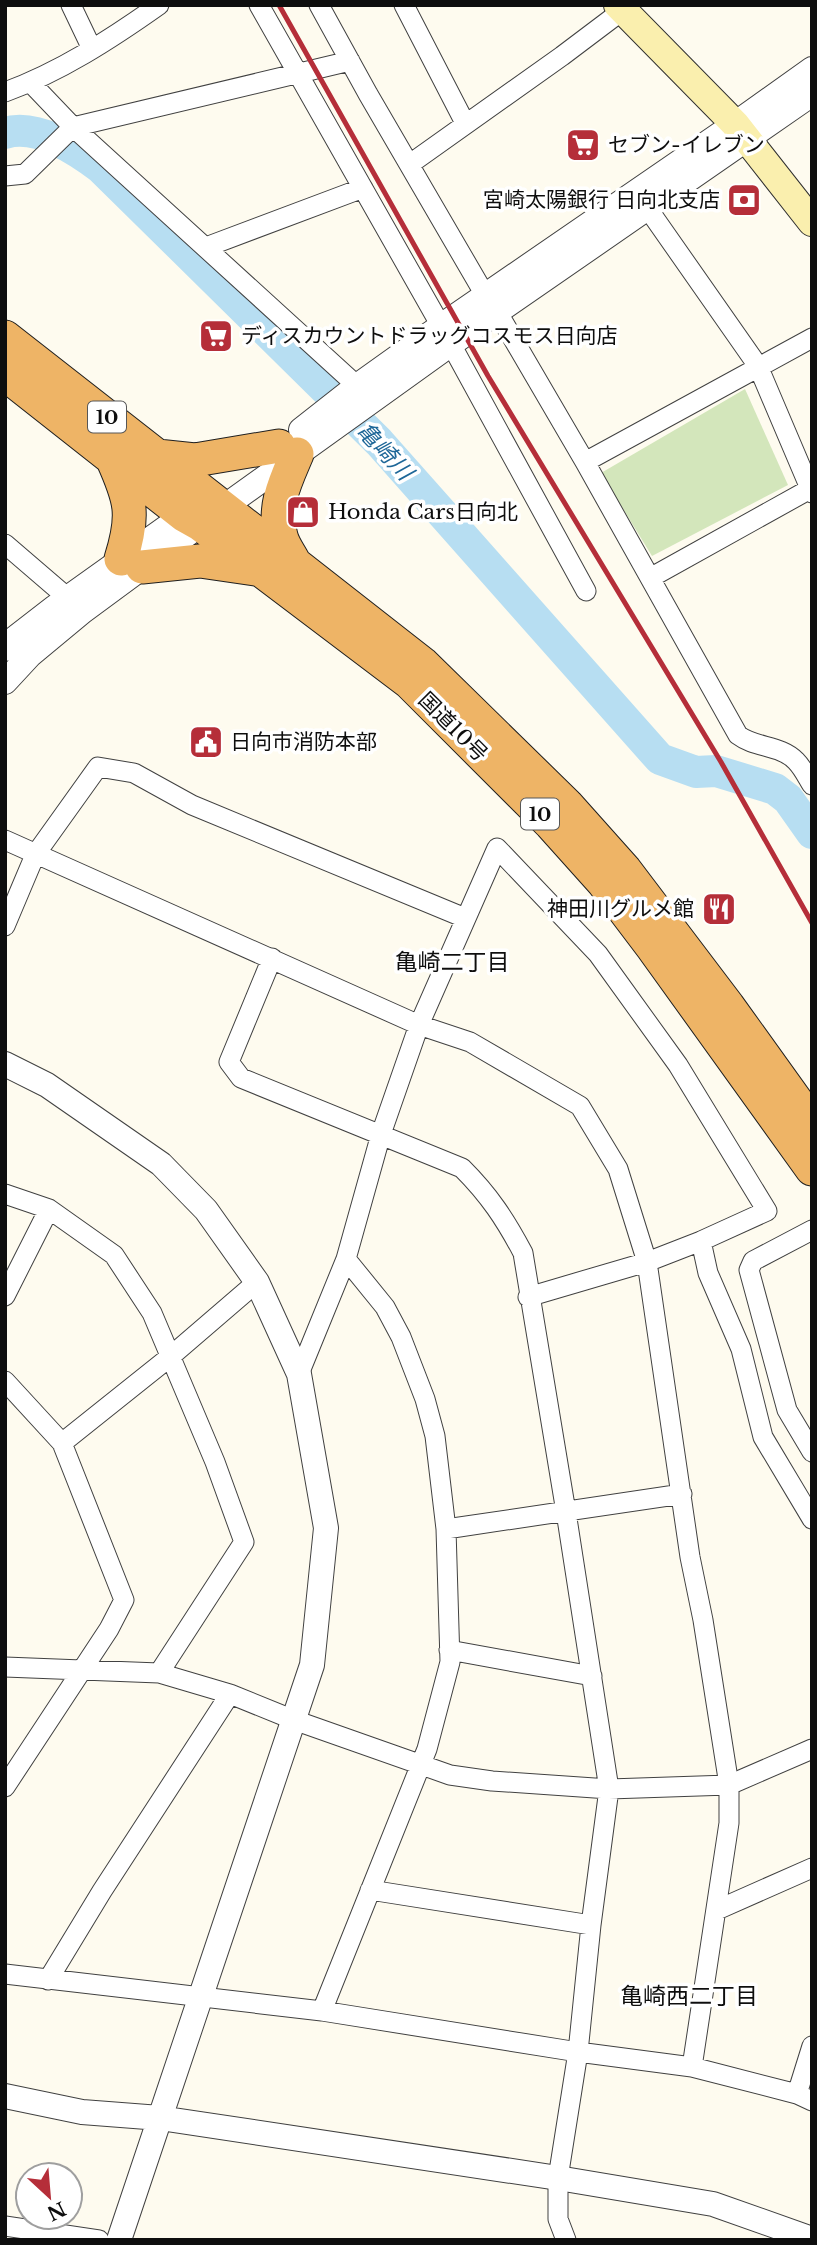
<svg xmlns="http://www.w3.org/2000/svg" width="817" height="2245" viewBox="0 0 817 2245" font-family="'Libre Baskerville','Noto Sans JP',serif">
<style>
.green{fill:#d3e6bb}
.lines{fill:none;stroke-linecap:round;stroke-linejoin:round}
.river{stroke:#b7def2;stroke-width:32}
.minor-casing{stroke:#414141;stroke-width:21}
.tertiary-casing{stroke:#414141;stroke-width:26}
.secondary-casing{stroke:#303030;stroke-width:30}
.trunk-casing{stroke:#1f1f1f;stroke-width:35}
.minor{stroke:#fff;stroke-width:19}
.tertiary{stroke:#fff;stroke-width:24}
.secondary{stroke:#faefae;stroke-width:28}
.trunk{stroke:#eeb466;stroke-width:33}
.rail{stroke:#b52e39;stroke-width:5}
.labels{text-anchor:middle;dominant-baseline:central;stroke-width:7;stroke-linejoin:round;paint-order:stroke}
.shield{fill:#fff;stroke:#565656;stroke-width:2}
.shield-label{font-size:19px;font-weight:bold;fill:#0e0e0e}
.poi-label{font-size:21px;fill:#0e0e0e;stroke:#fff;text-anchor:start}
.street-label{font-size:21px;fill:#0e0e0e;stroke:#fff}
.water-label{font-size:23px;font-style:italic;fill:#1e6798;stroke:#fff}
.neighbourhood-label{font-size:23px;fill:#0e0e0e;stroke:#fff}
</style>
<rect width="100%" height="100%" fill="#fefbef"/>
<!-- green -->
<path class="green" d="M745 389 788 485 652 556 601 473Z"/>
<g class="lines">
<!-- river -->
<path class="river" d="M5 133C37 123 77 150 101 168L379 442 660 759 696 772 716 771 775 789 788 799 812 833"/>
<!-- minor casing -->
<g class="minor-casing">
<path id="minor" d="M71 5 92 49
M259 5 441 326 586 591
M319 5 368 94 485 295
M404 5 465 123
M31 83 73 127 366 394
M5 92C60 72 111 39 159 5
M410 164 562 56 623 10
M5 176 25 174 73 127 350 61
M639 196 758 366 812 493
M206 247 363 188
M498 313 585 462 738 735C755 748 781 745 796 761 803 768 807 777 812 785
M585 462 812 338
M5 544 76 605
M650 578 810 489
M5 840 419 1025 470 1042 580 1106 618 1169 647 1262 690 1557 703 1620 729 1785V1823L692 2067
M5 926 35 855 98 767 134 773 192 805 465 918
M272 958 229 1062 241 1078 462 1168C489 1195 505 1219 523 1253L566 1512 609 1789 591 1925 578 2052 558 2178V2219L566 2240
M5 1194 49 1209 114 1255 152 1313 215 1462 244 1542 159 1673
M812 1230 753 1261 749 1270 787 1410 812 1452
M701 1241 708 1273 741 1349 763 1437 812 1519
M5 1296 49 1209
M299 1374 346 1259 381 1134 419 1025 497 848 598 954 678 1065 767 1211 701 1241 647 1262 528 1297
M5 1381 62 1443 124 1600 109 1629 5 1787
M62 1443 171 1356 257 1282
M446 1529 682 1494
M449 1650 592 1676
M5 1667 159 1673 230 1694 294 1720 450 1775 492 1781 609 1789 729 1785 812 1749
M370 1890 591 1925
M717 1910 812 1868
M5 1974 322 2011 578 2052 692 2067 797 2094 812 2101
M48 1980 102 1891 230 1694
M322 2011 427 1749 450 1662 446 1529 435 1436 425 1399 401 1337 385 1307 346 1259
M797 2094 812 2046
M5 2226 99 2240"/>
</g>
<!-- tertiary casing -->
<g class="tertiary-casing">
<path id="tertiary" d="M301 430 357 386 441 326 735 124 812 69
M5 649 15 638 55 607 198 505
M5 682 30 655 83 611 224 507 451 344 812 94
M5 1064 47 1085 161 1164 206 1210 257 1282 299 1374 326 1528 312 1665 119 2240
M5 2096 82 2112 160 2118 558 2178 713 2204 812 2239"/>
</g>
<!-- secondary casing -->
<g class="secondary-casing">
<path id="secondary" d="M618 5 735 124 812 222"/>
</g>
<!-- trunk casing -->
<g class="trunk-casing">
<path id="trunk" d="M5 337 423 664 567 805 625 870 728 1006 812 1123
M5 374 184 515 200 524 409 682 551 824 603 882 653 948 812 1169
M157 456 195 460 279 446
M112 458C131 500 135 515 121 559
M294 562C290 554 283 545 281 536 272 507 286 480 297 454
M142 567 200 561 255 569"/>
</g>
<!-- minor -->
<use href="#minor" class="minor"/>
<!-- tertiary -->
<use href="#tertiary" class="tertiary"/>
<!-- secondary -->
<use href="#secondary" class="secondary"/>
<!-- trunk -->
<use href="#trunk" class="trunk"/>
<!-- rail -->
<path class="rail" d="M279 5 488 376 721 762 812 923"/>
</g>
<!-- icons -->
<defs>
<g id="supermarket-square" transform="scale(1.75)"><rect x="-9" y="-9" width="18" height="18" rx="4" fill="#b52e39" stroke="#fff"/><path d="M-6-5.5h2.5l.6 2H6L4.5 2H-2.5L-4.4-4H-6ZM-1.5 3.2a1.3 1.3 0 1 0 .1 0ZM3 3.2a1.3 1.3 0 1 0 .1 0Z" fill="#fff"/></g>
<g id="bank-square" transform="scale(1.75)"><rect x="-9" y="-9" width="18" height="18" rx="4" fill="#b52e39" stroke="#fff"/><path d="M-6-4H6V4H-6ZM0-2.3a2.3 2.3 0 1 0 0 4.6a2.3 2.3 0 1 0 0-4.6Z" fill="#fff"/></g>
<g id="shop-square" transform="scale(1.75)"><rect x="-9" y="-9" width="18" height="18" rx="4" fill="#b52e39" stroke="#fff"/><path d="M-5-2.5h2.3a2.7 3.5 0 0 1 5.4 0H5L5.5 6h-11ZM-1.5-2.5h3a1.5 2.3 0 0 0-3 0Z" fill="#fff"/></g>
<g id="civic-square" transform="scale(1.75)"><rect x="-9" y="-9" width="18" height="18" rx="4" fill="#b52e39" stroke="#fff"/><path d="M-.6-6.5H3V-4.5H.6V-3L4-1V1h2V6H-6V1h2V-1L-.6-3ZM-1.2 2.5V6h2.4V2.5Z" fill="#fff"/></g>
<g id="restaurant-square" transform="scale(1.75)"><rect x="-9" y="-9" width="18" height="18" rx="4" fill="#b52e39" stroke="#fff"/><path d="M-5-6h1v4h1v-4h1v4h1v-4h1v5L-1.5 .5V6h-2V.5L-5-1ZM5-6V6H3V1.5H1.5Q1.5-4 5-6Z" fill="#fff"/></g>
</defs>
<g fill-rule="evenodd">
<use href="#supermarket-square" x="583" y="145"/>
<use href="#bank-square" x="744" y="200"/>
<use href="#supermarket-square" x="216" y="336"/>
<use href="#shop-square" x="303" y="512"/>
<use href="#civic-square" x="206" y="742"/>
<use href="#restaurant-square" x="719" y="909"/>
</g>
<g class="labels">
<!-- shield labels -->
<g class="shield">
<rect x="88" y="401.5" width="38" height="31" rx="5"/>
<rect x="521" y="798.5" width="38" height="31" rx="5"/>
</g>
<g class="shield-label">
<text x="107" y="417">10</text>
<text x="540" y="814">10</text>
</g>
<!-- poi labels -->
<g class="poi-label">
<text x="608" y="145">セブン-イレブン</text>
<text x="720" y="200" text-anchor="end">宮崎太陽銀行 日向北支店</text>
<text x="241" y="336">ディスカウントドラッグコスモス日向店</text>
<text x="328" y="512">Honda Cars日向北</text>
<text x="230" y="742">日向市消防本部</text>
<text x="694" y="909" text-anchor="end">神田川グルメ館</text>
</g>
<!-- street labels -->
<g class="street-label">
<text transform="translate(453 727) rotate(45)">国道10号</text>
</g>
<!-- water labels -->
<g class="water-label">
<text transform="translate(385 451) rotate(47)">亀崎川</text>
</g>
<!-- neighbourhood labels -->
<g class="neighbourhood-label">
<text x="452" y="962">亀崎二丁目</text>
<text x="689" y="1996">亀崎西二丁目</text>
</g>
</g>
<!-- border -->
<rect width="817" height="2245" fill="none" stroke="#0e0e0e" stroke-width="14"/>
<!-- north arrow -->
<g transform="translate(49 2196) rotate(154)"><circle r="33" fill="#ffffff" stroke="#9f9f9f" stroke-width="2"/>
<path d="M0-5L12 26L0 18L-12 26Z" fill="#b52e39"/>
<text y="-10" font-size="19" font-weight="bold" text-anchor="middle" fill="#0e0e0e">N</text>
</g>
</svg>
